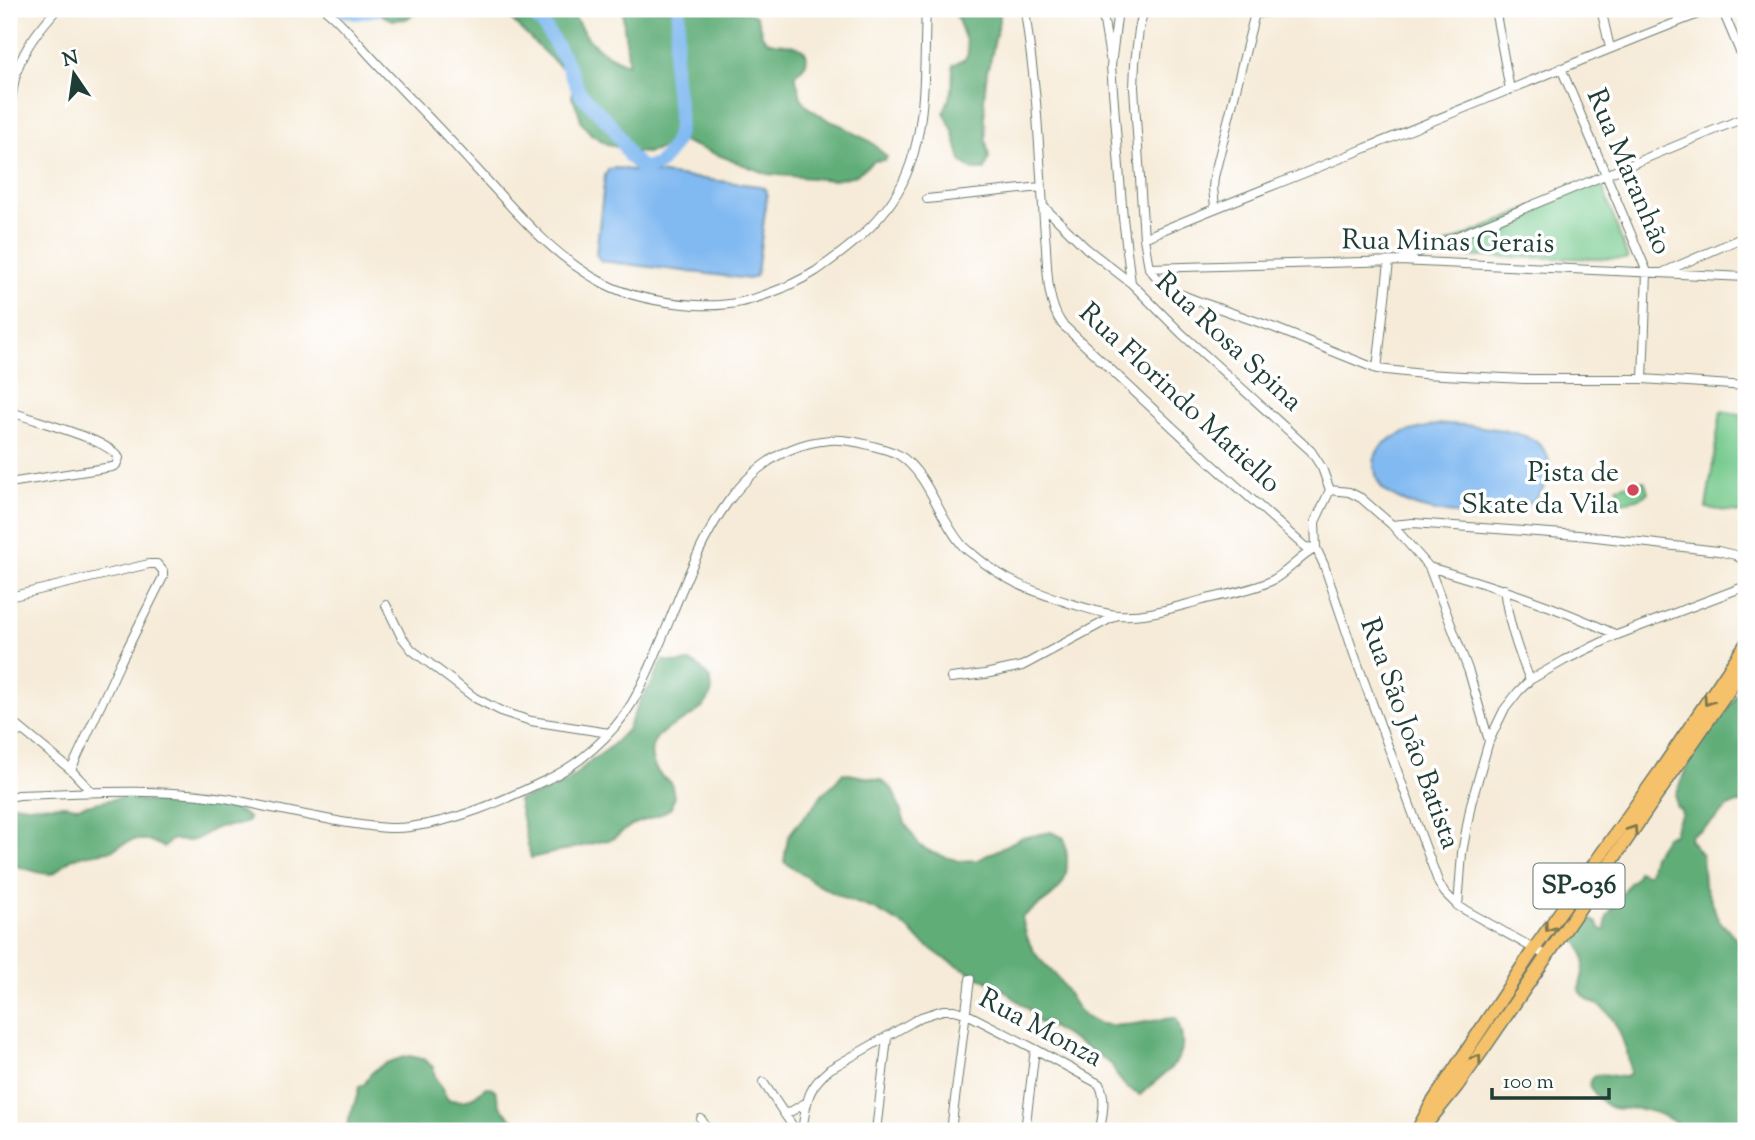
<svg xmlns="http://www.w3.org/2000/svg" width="1755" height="1140" viewBox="0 0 1755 1140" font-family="'Sorts Mill Goudy',serif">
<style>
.green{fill:#75c98c;stroke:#4a8360;stroke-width:2}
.forest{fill:#60ad78;stroke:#407556;stroke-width:2}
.water{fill:#81b9f1;stroke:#507b92;stroke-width:2}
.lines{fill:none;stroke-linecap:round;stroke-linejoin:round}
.river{stroke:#81b9f1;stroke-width:14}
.street-casing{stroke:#6a7a6d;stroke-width:10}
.primary-casing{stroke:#6a7a6d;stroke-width:15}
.street{stroke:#fff;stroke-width:8}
.primary{stroke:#f5c16b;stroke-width:12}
.oneway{stroke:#7f784d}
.poi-dot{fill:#d1495b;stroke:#fff;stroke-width:2.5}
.labels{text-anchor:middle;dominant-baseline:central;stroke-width:7;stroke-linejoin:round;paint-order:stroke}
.shield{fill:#fff;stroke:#627771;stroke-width:2}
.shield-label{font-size:26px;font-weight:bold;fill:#1f3d34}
.street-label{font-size:28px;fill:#1f3d34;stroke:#fff}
.poi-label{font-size:28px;fill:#1f3d34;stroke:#fff;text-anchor:end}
</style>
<rect width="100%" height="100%" fill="#fff"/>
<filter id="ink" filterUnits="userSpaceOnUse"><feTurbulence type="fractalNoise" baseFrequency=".0143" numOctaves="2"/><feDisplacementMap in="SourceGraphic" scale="14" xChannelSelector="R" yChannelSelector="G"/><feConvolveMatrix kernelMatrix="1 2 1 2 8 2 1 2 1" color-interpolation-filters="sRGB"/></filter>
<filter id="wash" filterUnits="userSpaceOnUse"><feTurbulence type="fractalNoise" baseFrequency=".00686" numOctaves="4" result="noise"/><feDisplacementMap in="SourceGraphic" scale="28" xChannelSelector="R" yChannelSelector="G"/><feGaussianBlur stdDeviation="1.57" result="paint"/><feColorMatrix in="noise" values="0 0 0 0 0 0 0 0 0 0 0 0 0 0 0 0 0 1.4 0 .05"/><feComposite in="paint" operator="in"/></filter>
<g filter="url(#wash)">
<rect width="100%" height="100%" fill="#f6ebd8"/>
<!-- green -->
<path class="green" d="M1600 179 1628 259 1417 256Z
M1721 411 1746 415V514L1706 508Z
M1641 481H1644L1648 492C1641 500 1631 500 1621 502L1617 487Z"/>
<!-- forest -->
<path class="forest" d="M342 9H421L406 19 392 20 378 13 356 16Z
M500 9H571C584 38 597 53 628 64 629 45 621 29 624 9H709L713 10C723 11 749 9 756 17 762 25 758 36 768 41 777 46 812 40 806 63 804 68 798 71 795 75L801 97 806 106 830 121 843 126 857 135 870 141 887 157 885 160 874 161 856 175 833 180 767 174 682 141H675L655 151 647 153 634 152 607 144 591 134 582 123 578 110 572 97V81L571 76 545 53Z
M954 9H997L1001 11 991 58 987 71 984 98 986 141 989 157 985 170H973L961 161 953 131 944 112 952 91 953 65 965 59 968 54 966 41Z
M663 660C668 662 673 663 679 663 682 663 686 662 690 662 697 664 707 673 710 680 713 687 712 694 708 700 694 725 645 725 652 759 655 771 661 777 671 783L674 796 671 808 659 815 632 825 612 839 531 858 518 800 545 792 569 781 588 763 608 749 627 730 642 696 650 687Z
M1746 678V803C1728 800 1720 817 1706 826 1702 830 1696 832 1690 835L1689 839 1702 855 1704 884 1713 904 1717 918 1746 950V1131H1685C1676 1121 1660 1113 1646 1110 1624 1104 1614 1118 1596 1095 1593 1091 1588 1086 1590 1081 1592 1077 1595 1075 1599 1075 1607 1073 1617 1078 1626 1077L1630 1073C1630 1055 1618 1022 1605 1010 1594 1001 1587 1003 1579 989 1584 970 1589 957 1576 940 1580 931 1582 923 1592 920L1596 922 1602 930H1605L1607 916 1629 884 1636 878 1638 871 1646 874 1649 873 1653 856 1666 836 1674 834 1677 822 1682 814 1681 810 1676 806V795L1693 750 1703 737 1723 717Z
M843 773 881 780 893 790 906 825 920 846 933 853 959 861 978 860 1021 838 1051 832 1064 838C1075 887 1057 892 1022 917 1024 929 1028 943 1035 953 1041 962 1050 969 1057 977 1065 987 1070 999 1078 1009 1102 1039 1145 1019 1176 1018 1195 1061 1168 1068 1140 1095L1127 1088 1117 1076 1112 1065 1100 1056 1053 1028 1038 1022 1028 1009 1005 991 942 957 919 940 910 930 899 923 874 909 845 899 818 885 784 862 788 837 796 826 815 805 822 794 834 784Z
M148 793 133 797 132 799C160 806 229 795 249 819 243 827 229 825 219 827 209 829 203 838 194 840 186 842 180 841 172 839L164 847 148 840H132L109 851 89 854 71 859 57 871 52 874 41 873 9 864V806L14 804 27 806 65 805 77 807 137 794Z
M409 1056 423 1059 433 1067 435 1077 448 1100 464 1101 475 1096 486 1087H490L495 1090 500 1106 517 1124V1131H345L358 1093 359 1086 365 1084C370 1067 392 1060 409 1056Z"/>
<!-- water -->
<path class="water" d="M615 168 759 186 765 189 767 196 757 273 754 277 749 279 601 261 596 254 605 175 609 169Z
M1441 424C1463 424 1516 429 1535 441 1546 448 1554 465 1548 478 1542 493 1531 505 1516 510 1482 522 1410 513 1383 489 1378 484 1376 476 1375 470 1368 436 1417 429 1441 424Z"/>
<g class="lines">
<!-- river -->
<path class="river" d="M342 9 356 13 377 9
M525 9 543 24 565 60 580 93 614 128 630 157 641 167C655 168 660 165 668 153 690 126 673 94 674 63 675 45 679 27 679 9"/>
</g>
</g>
<g filter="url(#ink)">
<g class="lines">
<!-- street casing -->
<g class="street-casing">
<path id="street" d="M325 9C343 23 357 42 373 59 405 94 439 127 471 163 511 206 550 255 603 283 631 298 665 303 696 305 731 307 751 301 783 288 794 283 805 278 816 271 842 253 867 234 887 208 930 153 923 74 926 9
M1025 9C1029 44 1035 80 1037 116 1040 156 1042 196 1045 235 1048 264 1045 300 1062 324L1211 463 1305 547 1316 548
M1102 9 1110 58
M1118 9 1111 66 1123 218 1131 283 1182 334 1311 451 1322 468 1330 490
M1144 9 1139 29 1135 63 1134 88 1144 238 1149 268 1158 279 1172 291 1195 300 1275 328 1377 369 1423 374 1524 379H1643L1746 386
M1495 9 1510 90
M1601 9 1610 48
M1722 9 1746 66
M1255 14 1290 9
M1561 68 1647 272 1643 379
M9 126C11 105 12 80 21 60 30 40 43 25 57 9
M927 199 1041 187
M1043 206 1086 248 1131 283
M1215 207 1213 188 1214 177 1256 9
M1144 238C1216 207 1289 180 1361 150 1478 103 1594 54 1711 9
M1402 259 1746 117
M1149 268 1399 261 1746 277
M1664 272 1746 236
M1377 369 1389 262
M9 411C33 421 107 438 119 458L116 465 112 467 9 483
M1330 490 1315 522 1316 548 1324 565 1354 654 1439 884 1445 893 1458 906 1547 956
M1330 490 1349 492 1361 498 1392 525 1429 567 1469 672 1489 741
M1392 525 1413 523 1578 535 1718 551 1735 555 1746 562
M1429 567C1494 586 1555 606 1617 635
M1504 589C1509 625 1517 648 1530 680
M9 597 149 564H157L163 571V577L121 661 71 770
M386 605 401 636 412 650 475 698 503 712 531 721 609 733
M951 678 985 674 1022 666 1117 615
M9 719 71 770 92 792
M9 733 23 731
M9 797 19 795C84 793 150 788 216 797 231 798 247 803 262 806 291 812 319 818 348 823 368 826 390 830 410 827 457 821 502 801 544 781 578 766 613 735 632 703 683 616 706 449 830 440 843 439 857 442 869 445 880 448 890 450 899 455 929 474 939 519 962 545 965 549 970 552 974 555 1007 583 1032 591 1072 604 1086 608 1103 614 1118 615 1147 617 1175 607 1203 600 1226 594 1250 591 1271 581 1288 572 1299 557 1316 548
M1458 906 1462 853 1471 804 1489 741 1504 710 1518 692 1530 680 1565 660 1617 635 1746 586
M763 1082 796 1131
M785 1115 807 1102
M701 1119 709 1131
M802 1131C807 1101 806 1089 830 1069L921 1017 943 1010H954L965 1013 1035 1049 1099 1084C1107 1098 1102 1116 1100 1131
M876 1131 887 1038
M951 1131 970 979
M1025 1131 1035 1049"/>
</g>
<!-- primary casing -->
<g class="primary-casing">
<path id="primary" d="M1427 1123 1457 1086 1484 1048 1746 665
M1417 1131 1431 1105 1534 949 1661 770 1746 644"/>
</g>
<!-- street -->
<use href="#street" class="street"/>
<!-- primary -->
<use href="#primary" class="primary"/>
</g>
<!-- one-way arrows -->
<defs><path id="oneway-chevron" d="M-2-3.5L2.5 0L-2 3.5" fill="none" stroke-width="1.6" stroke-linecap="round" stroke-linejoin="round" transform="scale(1.75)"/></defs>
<g class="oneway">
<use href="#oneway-chevron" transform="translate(1708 701) rotate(124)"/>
<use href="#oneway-chevron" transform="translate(1633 830) rotate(-56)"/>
<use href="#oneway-chevron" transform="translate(1549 927) rotate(125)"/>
<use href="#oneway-chevron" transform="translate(1477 1059) rotate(-54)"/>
</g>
</g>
<!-- markers -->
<circle class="poi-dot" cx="1633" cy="490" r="7"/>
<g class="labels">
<!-- shield labels -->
<rect class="shield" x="1533.5" y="863.5" width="91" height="45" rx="5"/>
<g class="shield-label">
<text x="1579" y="886">SP-036</text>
</g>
<!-- street labels -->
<g class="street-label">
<text transform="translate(1628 172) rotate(67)">Rua Maranhão</text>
<text transform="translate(1448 243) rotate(1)">Rua Minas Gerais</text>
<text transform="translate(1228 343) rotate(43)">Rua Rosa Spina</text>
<text transform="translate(1179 399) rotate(43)">Rua Florindo Matiello</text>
<text transform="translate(1409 734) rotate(70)">Rua São João Batista</text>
<text transform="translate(1040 1029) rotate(28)">Rua Monza</text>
</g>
<!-- poi labels -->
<g class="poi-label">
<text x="1619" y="474">Pista de<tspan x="1619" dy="32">Skate da Vila</tspan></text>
</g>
</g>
<!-- margin -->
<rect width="1755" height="1140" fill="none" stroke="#fff" stroke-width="35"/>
<!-- north arrow -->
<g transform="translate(74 74) rotate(347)" stroke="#ffffff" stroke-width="5" paint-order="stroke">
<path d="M0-5L12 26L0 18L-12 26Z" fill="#1f3d34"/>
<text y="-10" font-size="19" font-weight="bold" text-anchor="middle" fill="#1f3d34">N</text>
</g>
<!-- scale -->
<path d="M1492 1088v10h117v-10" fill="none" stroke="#1f3d34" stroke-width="3.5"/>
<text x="1503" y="1088" font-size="21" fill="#1f3d34" stroke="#ffffff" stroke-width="5" paint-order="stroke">100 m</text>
</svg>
